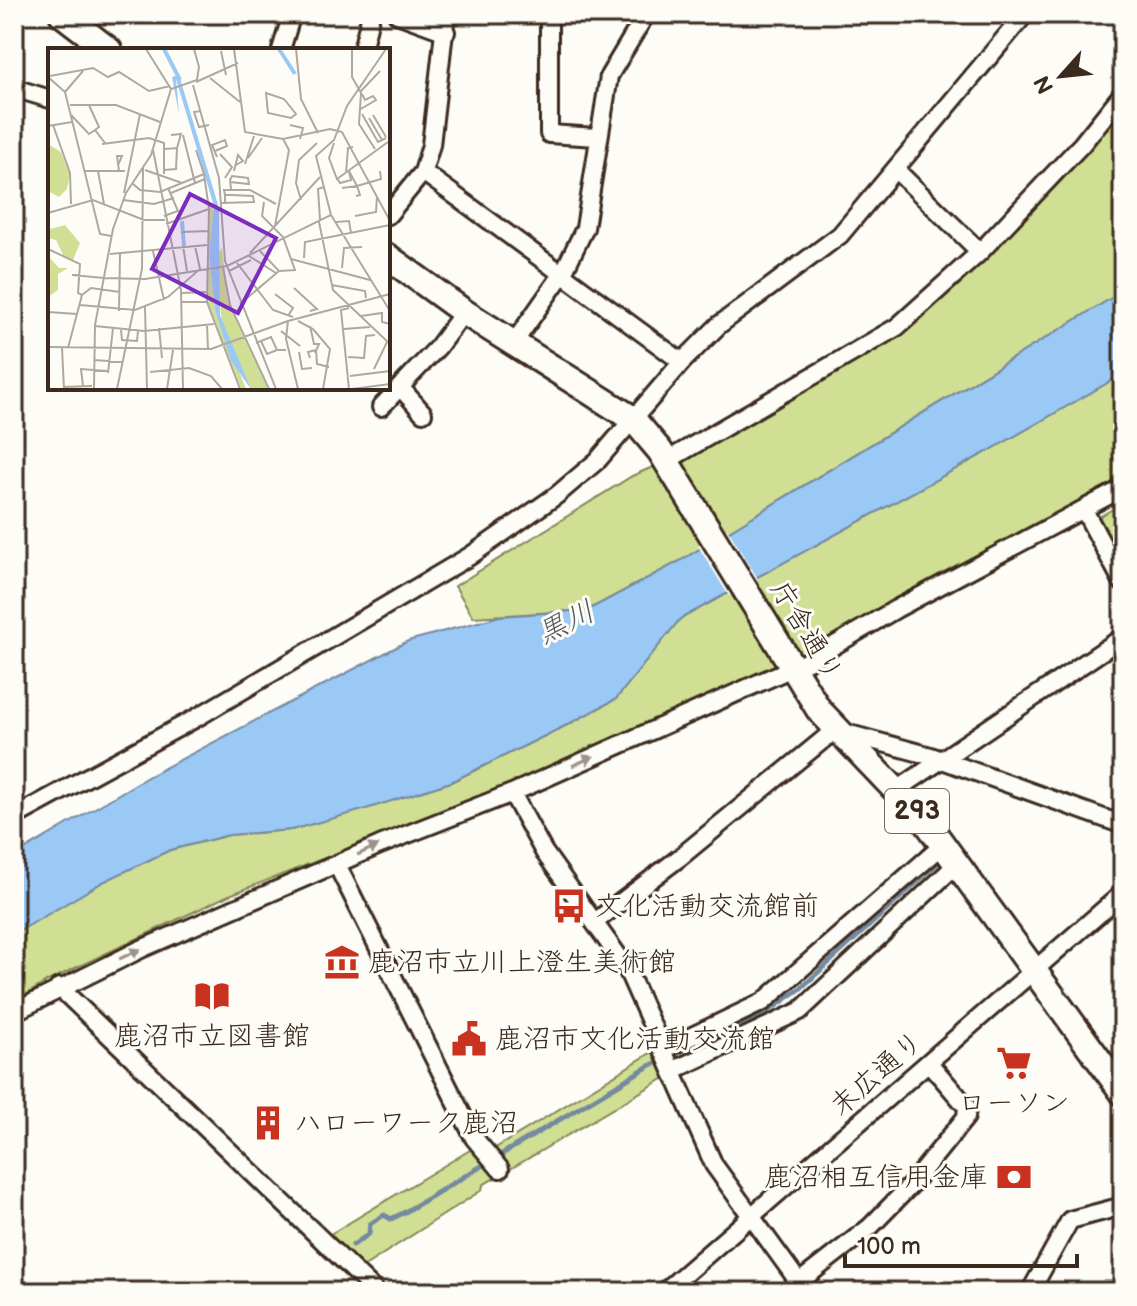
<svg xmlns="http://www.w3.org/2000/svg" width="1137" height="1306" viewBox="0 0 1137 1306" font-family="'Balsamiq Sans','Klee One',sans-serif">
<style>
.green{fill:#d0df93;stroke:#868458;stroke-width:2}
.water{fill:#9ac9f6;stroke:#7489a0;stroke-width:2}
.pier{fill:#fdfcf7}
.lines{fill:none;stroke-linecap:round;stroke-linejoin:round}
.stream{stroke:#7489a0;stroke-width:5}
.minor-casing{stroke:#3b2a1e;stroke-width:22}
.highway-casing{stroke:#3b2a1e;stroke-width:30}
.minor{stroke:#fdfcf7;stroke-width:16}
.highway{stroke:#fdfcf7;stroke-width:24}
.oneway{fill:#9c938a}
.labels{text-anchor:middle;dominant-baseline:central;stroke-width:6;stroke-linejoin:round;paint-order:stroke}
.shield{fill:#fdfcf7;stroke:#75695f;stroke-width:2}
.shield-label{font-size:26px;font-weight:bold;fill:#3b2a1e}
.street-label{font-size:28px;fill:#3b2a1e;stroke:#fdfcf7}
.poi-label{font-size:28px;fill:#3b2a1e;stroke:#fdfcf7;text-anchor:start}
.water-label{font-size:30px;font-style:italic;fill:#585a5f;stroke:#fdfcf7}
.inset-river{fill:none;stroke:#9ac9f6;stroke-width:4}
.inset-road{fill:none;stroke:#afa8a0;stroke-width:2}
.view{fill:#7b2cbf;fill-opacity:0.15;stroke:#7b2cbf;stroke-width:4}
.inset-edge{fill:none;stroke:#3b2a1e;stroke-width:4}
</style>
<rect width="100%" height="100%" fill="#fdfcf7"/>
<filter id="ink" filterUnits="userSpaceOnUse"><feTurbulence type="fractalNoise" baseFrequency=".0125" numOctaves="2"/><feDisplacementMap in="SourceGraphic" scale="16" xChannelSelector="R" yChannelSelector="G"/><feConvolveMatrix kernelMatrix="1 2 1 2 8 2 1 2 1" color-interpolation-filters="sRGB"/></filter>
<g filter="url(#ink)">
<!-- green -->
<path class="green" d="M1123 104V291L680 561 588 610 473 617 455 586 632 476 734 432 903 334 977 262Z
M1123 374V482L774 671 575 760 227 896 48 981 14 1002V934L103 881 170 850 229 835 291 830 451 782 565 726 616 699 680 619 987 452Z
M1123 503V541L1115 545 1099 517Z
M654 1051 666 1077 483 1185 482 1190 363 1267 329 1235 470 1150 484 1155Z"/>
<!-- water -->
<path class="water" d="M1123 291V374L987 452 680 619 616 699 565 726 451 782 363 810 291 830 229 835 170 850 103 882 14 934V856L149 776 408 641 500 616 588 610 680 561Z"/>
<!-- pier -->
<path class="pier" d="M727 528 758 579 729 596 698 546Z"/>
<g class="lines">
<!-- stream -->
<path class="stream" d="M353 1245 369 1234 370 1224 384 1215 391 1219 405 1212 649 1066 766 1013 800 989 937 864"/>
<!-- minor casing -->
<g class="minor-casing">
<path id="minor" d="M397 14 446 32
M549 14V134L597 137
M281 50 292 14
M362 50 371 14
M14 88 50 99
M896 170 980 252
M423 172 682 362
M388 215 423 172 431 145 446 14
M513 344 563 273 585 228 609 76 646 14
M401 388 423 413
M381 407 438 347 464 312
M668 460 897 327 980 252 1082 144 1123 93
M1084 510 1123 583
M897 790 1123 637
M512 793 544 852 626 967 714 1165 806 1292
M14 817 196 718 470 556 557 495 598 460 682 362 719 325 840 235 1025 14
M337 865 474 1138 500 1169
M596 921 679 858 835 730 931 756 1123 825
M59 987 376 1292
M14 1012 141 949 380 845 512 793 808 661 896 609 1123 488
M663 1050 763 1002 943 845
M672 1071 800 1011 957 864
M798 1283 870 1227 911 1185 966 1117 967 1107 929 1063
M664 1292 1123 893
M1030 1292 1070 1220 1123 1206"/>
</g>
<!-- highway casing -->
<g class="highway-casing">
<path id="highway" d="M62 14 109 50
M388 257 464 312 633 419 660 451 819 710 927 823 1123 1093"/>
</g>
<!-- minor -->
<use href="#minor" class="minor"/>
<!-- highway -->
<use href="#highway" class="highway"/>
</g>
<!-- one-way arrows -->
<defs><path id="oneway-solid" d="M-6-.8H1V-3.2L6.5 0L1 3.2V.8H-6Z" transform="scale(2)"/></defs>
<g class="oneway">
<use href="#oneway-solid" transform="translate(583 761) rotate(-24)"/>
<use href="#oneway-solid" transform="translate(368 850) rotate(-25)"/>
<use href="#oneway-solid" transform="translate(130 954) rotate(-25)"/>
</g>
</g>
<!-- icons -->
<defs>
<g id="bus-bare" transform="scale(2.76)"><path d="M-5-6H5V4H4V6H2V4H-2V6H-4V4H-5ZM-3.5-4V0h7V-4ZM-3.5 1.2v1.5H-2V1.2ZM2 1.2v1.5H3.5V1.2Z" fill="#c8321e" stroke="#fdfcf7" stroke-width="2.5" paint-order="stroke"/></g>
<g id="museum-bare" transform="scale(2.76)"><path d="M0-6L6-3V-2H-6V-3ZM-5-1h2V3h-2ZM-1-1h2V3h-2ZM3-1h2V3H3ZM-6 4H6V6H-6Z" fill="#c8321e" stroke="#fdfcf7" stroke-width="2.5" paint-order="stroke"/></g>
<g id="library-bare" transform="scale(2.76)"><path d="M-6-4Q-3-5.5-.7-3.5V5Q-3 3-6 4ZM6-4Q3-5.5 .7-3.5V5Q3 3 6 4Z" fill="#c8321e" stroke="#fdfcf7" stroke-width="2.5" paint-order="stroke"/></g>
<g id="civic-bare" transform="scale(2.76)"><path d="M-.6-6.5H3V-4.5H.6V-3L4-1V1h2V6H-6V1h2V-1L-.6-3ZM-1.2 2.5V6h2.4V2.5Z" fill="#c8321e" stroke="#fdfcf7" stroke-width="2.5" paint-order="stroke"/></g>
<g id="supermarket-bare" transform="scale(2.76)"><path d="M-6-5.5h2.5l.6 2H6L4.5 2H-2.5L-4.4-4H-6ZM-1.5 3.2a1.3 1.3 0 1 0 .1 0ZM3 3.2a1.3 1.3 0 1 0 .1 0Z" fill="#c8321e" stroke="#fdfcf7" stroke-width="2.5" paint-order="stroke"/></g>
<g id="building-bare" transform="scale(2.76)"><path d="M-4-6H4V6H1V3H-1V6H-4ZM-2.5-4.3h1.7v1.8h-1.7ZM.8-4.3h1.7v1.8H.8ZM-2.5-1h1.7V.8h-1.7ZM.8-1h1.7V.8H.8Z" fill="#c8321e" stroke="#fdfcf7" stroke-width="2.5" paint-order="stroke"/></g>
<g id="bank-bare" transform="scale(2.76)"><path d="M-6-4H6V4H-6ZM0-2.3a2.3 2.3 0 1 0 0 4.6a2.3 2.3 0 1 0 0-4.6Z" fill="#c8321e" stroke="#fdfcf7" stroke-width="2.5" paint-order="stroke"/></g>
</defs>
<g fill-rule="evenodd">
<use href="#bus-bare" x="569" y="906"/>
<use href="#museum-bare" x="342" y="962"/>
<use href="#library-bare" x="212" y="996"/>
<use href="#civic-bare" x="469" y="1039"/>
<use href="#supermarket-bare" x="1014" y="1063"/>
<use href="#building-bare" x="268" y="1123"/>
<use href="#bank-bare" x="1014" y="1177"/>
</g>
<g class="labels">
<!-- shield labels -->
<rect class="shield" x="885" y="789" width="64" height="44" rx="6"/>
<g class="shield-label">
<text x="917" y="811">293</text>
</g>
<!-- street labels -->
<g class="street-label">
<text transform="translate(806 631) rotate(59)">庁舎通り</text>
<text transform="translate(877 1074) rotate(-41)">末広通り</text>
</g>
<!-- poi labels -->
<g class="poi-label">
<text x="595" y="906">文化活動交流館前</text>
<text x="368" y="962">鹿沼市立川上澄生美術館</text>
<text x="212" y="1036" text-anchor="middle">鹿沼市立図書館</text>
<text x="495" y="1039">鹿沼市文化活動交流館</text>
<text x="1014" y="1103" text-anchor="middle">ローソン</text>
<text x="294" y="1123">ハローワーク鹿沼</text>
<text x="988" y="1177" text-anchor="end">鹿沼相互信用金庫</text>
</g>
<!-- water labels -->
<g class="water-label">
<text transform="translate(566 623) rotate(-26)">黒川</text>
</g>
</g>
<!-- overview -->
<g transform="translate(48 48)">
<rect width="342" height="342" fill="#fdfcf7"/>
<path d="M0 96 13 104 22 127 19 141 11 149 0 143ZM161 154 166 162 161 207 167 262 198 341H193L160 257ZM17 177 32 195 25 212 16 209 8 192 0 190 2 181ZM174 200 180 252 220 341H203L174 277 168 208ZM0 208 11 220H20L10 226V242L0 249Z" fill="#d0df93"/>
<path d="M131 27 171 160 172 267 203 341 183 313 167 262 161 207 166 158 128 31 131 66 124 29Z" fill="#9ac9f6"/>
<path class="inset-river" d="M116 1 132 32M231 1 247 26M134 173 136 198"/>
<path class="inset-road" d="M98 1 123 41M186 1 197 84 235 91 282 81 294 84 342 173M248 1 253 51 270 85M304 1V29L313 45 311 76 327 101M173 3 178 27M2 28 45 20 60 29 71 24 101 43 122 38M0 29 17 44 52 186 63 188M162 30 192 54M148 34 190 15M145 37 171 130 177 213 228 341M313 43 332 23M17 44 35 23M218 45 236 51 248 66 243 70 220 65ZM22 57H68L112 74M41 57 51 79 47 82M311 62 328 52 325 48 317 52 314 46M153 63 146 64 151 79 161 77M314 66 330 94 338 90M23 67 41 86 47 82 57 95M325 67 338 89M321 70 334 92M5 77 22 125 23 156M242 77 255 80 252 91M0 78 24 74M123 87 133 86 129 100M135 87 147 135M286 95 281 110 289 131 340 94M54 96 101 90 116 95V126M105 102 133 242 135 341M148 102 156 126M167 103 179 98 177 92 164 97 169 109M172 106 184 119 177 130M200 110 214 90M197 116 206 88M70 117 74 108H69L71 123M97 122 134 135M116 122 128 121 129 100 117 101M36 123H77M50 123 56 156M186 123 190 107 195 113 188 117M298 125 300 100 305 99M289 130 292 135 303 132 301 124M182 134 201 136 200 130 184 128 182 132 183 141M84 135 92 142 112 144 156 126 161 161 159 254 192 341M294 140 309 138 301 123M76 145 92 66M123 145 157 131M177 147 176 142H202L228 156M308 148 312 147 309 138 333 131 332 123M75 152 106 156 126 150M253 152 248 135 251 112 269 95M174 155 206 154 205 148 183 147H177V154M0 165 45 152 96 172H117M283 167 342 263M116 168 130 163 120 140M307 168 328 164 329 148M272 172 270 141 276 139M271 174 285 242 342 296M288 174 301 173 303 185M118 176 161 161M227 178 241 102 235 91M134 184 160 183M135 198 139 223M0 201 32 216 30 245 34 247 20 300M105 203 116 252M212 203 231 223 247 222 235 189 214 168 216 154M202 205 272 129M62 206 159 197M201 208 228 225M256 210 257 194 342 177M243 211 322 232M189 215 225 262 245 269M175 219 182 257 221 341M294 220 296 200 314 199M181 223 203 212M32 227H24L56 230M56 230 97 231 179 218 283 167 268 108 286 92 299 58 338 1M284 237 317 243 318 250M246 240 269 261 262 263M133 245 158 244M227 246 245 260 240 268M34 247 43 240 72 244M133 254H159M192 256 231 223M32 257 87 262 120 249 152 221 147 198M97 259 99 341M301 260 293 262 301 341M71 263 72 206M0 264 29 266M313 268 334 265V274L342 276M240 273 238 291 250 341M250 273 265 281 282 301 275 341M159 276 160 302M47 278 96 283 166 276M262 278 266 296H271L267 305M111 280 114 310M296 281 322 279M73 282 74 292 89 293 90 283M233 283 252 298M213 293 219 306 229 302M208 295 223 289 229 302H238M0 299 163 301 240 273 342 246M14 300 16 341M251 304 254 321 264 320M300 309 316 310 318 288 327 287M262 310 260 304 268 302 269 316 281 319M46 312 75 314M326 321 339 294M102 324 141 320 163 328 174 341M60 325 65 280M302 328 342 323M35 338 33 321 60 323M15 339 44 338M46 341 47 277 65 181 78 145 103 107 123 41 149 32 151 19 146 1M69 341 94 221 95 120M119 341 125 302M304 341 342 336"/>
<path class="view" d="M142 146 228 190 190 265 104 221Z"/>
<rect width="342" height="342" class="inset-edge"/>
</g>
<!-- margin -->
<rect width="1137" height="1306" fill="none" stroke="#fdfcf7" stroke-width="48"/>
<rect x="24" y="24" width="1089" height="1258" fill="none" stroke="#3b2a1e" stroke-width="3" filter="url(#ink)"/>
<!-- north arrow -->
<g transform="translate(1061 76) rotate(243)" stroke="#fdfcf7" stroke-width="6" paint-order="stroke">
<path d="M0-6L14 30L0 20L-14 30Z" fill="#3b2a1e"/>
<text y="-12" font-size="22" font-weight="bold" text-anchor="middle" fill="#3b2a1e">N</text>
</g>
<!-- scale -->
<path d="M845 1254v12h232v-12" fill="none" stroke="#3b2a1e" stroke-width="4"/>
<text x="857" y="1254" font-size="24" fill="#3b2a1e" stroke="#fdfcf7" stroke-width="6" paint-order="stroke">100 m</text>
</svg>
